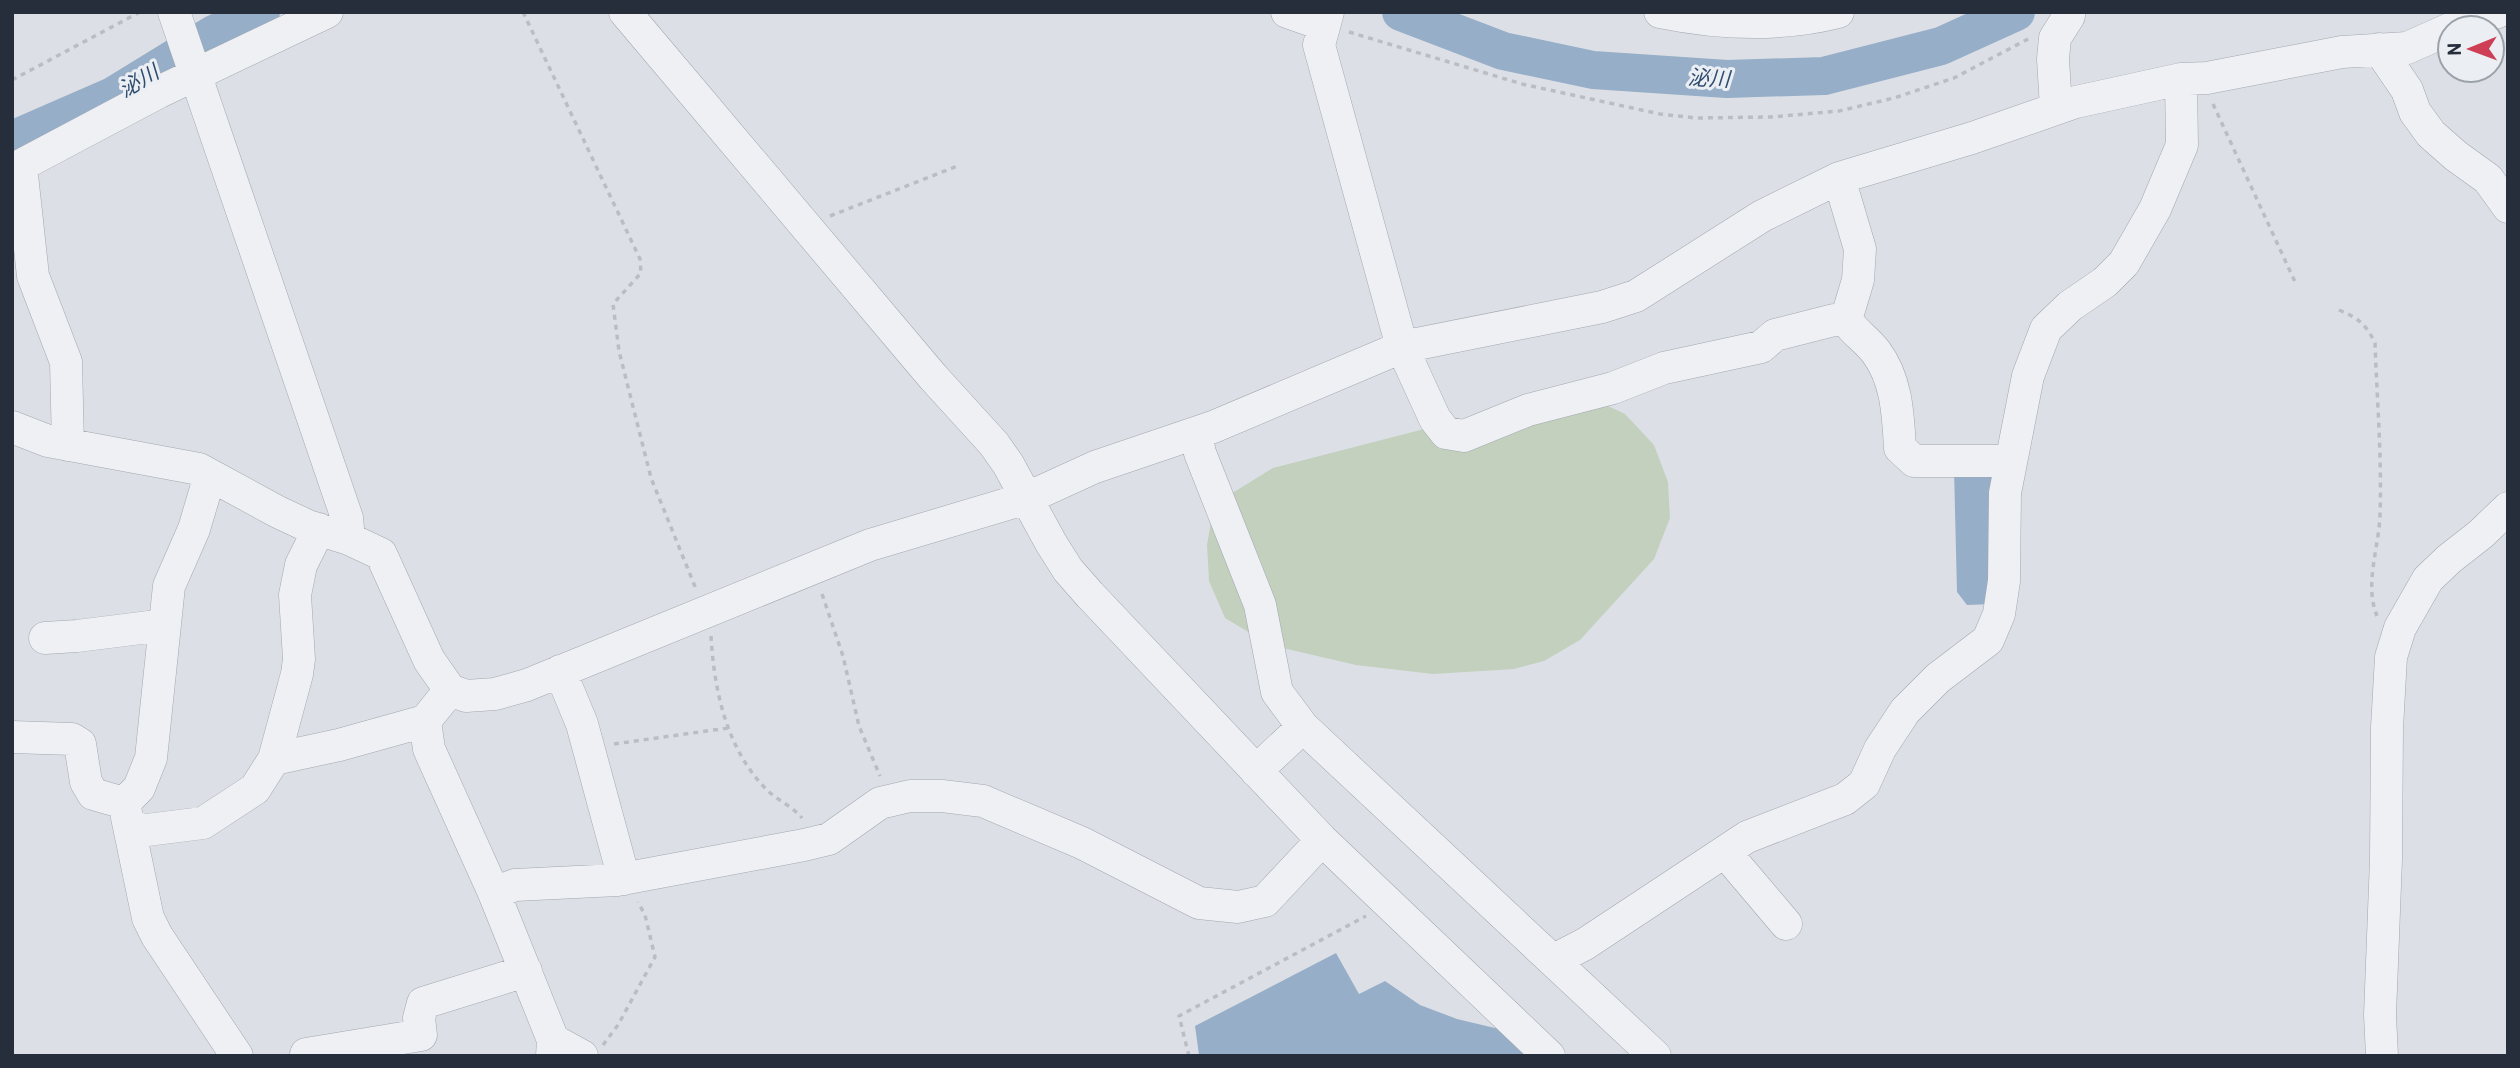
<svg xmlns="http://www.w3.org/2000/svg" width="2520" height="1068" viewBox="0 0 2520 1068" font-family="Barlow,'Noto Sans JP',sans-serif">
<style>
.green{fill:#c2d0bd}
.water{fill:#96aec7}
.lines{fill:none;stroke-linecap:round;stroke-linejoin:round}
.river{stroke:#96aec7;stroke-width:38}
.minor-casing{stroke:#a2a7b0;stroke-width:33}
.path{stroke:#babec4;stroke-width:3.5;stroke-dasharray:5 5;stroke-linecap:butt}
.minor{stroke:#eef0f4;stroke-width:32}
.labels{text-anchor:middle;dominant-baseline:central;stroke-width:6;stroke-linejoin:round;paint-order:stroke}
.water-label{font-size:21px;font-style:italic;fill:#304d70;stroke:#ebeff4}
</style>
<rect width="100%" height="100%" fill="#dce0e6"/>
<!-- green -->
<path class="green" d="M1591 398 1625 414 1654 445 1668 482 1670 518 1654 559 1580 640 1544 661 1514 669 1433 674 1356 665 1270 645 1225 618 1209 581 1207 545 1211 522 1221 500 1273 468 1525 403Z"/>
<!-- water -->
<path class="water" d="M1954 469 2001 474 1994 604 1967 605 1957 592Z
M1336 953 1359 994 1385 981 1420 1005 1457 1019 1499 1029 1528 1056 1199 1055 1195 1026Z"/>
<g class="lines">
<!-- river -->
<path class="river" d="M1401 12 1503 51 1593 70 1727 79 1824 76 1941 46 2016 12
M12 140 113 96 214 34 261 12"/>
<!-- minor casing -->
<g class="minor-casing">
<path id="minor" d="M174 12 347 518 349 539
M625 12 933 377 994 444 1008 464 1051 543 1068 570 1090 595 1322 840 1549 1056
M1287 12 1324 25
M1328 12 1319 45 1402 347 1435 419 1446 433 1464 436 1528 410 1613 388 1664 368 1761 347 1775 335 1834 320H1846
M1660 12C1719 24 1779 27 1838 12
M2453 28 2498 12
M2379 49 2407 90 2415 112 2431 134 2456 156 2488 179 2508 207
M2056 108 2053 59 2055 38 2069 16V12
M19 167 22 175 33 276 66 362 68 445
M12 170 159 92 327 12
M1839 178 1860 249 1858 280 1846 320
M1846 320C1854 332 1867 340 1876 352 1897 380 1898 415 1900 448L1914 461H2011
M12 427 48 441 199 469 278 512 308 526 349 539 381 554 429 660 450 690 466 696 495 694 527 685 870 545 1027 498 1095 467 1213 427 1402 347 1602 307 1636 296 1762 216 1839 178 1972 138 2076 102 2181 79 2207 78 2342 52 2407 48 2450 29
M1196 434 1200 453 1260 605 1277 692 1303 727 1655 1056
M45 638 77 636 165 625
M560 671 582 724 624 879
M425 721 429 749 494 893 553 1040 552 1056
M12 737 72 739 80 744 86 782 93 794 124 803 148 918 157 936 237 1056
M274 759 297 674 299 659 295 595 301 565 319 529
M1256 771 1303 727
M124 803 139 788 151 758 169 586 194 529 210 475
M130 827 147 830 203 823 255 789 274 759 339 745 425 721 450 690
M1725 852 1786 924
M494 893 515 885 617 880 804 845 829 839 880 803 910 796H942L983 801 1082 843 1199 903 1238 907 1265 901 1322 840
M1554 960 1585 944 1747 837 1845 799 1864 784 1880 749 1905 711 1938 678 1988 640 1999 614 2004 581 2005 493 2028 376 2046 329 2070 306 2105 282 2124 263 2155 209 2182 145 2181 79
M553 1040 582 1056
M306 1054 421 1035 419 1018 423 1003 526 971
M2382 1056 2380 1015 2386 859 2387 728 2391 657 2400 628 2428 579 2449 559 2481 534 2508 508"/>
</g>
<!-- path -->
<path class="path" d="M523 12 640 259 641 273 613 304 619 351 651 478 696 589
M1349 32 1522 84 1660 114 1696 118 1771 117 1839 111 1894 98 1954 78 2030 38
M12 80 140 12
M2213 104 2296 284
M830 216 960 165
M2339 310C2358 318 2366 324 2375 343 2377 400 2382 458 2380 515 2379 548 2364 584 2377 616
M822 594 843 656 859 726 880 776
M711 636C714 691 727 751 768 791 779 801 793 807 802 818
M614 744 728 728
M603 1045 618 1025 655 957 645 915 638 902
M1189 1056 1179 1016 1366 916"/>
<!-- minor -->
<use href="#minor" class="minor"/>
</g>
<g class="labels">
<!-- water labels -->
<g class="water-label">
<text transform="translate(1709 77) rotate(3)">泌川</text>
<text transform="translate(138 80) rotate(-31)">泌川</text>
</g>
</g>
<!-- border -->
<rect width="2520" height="1068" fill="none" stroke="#262e3c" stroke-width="28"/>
<!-- north arrow -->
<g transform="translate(2471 49) rotate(269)"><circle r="33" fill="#ebeff4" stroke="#9ca2aa" stroke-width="2"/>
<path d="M0-5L12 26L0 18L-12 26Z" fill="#ce3e54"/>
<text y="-10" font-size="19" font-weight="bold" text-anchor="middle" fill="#262e3c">N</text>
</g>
</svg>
